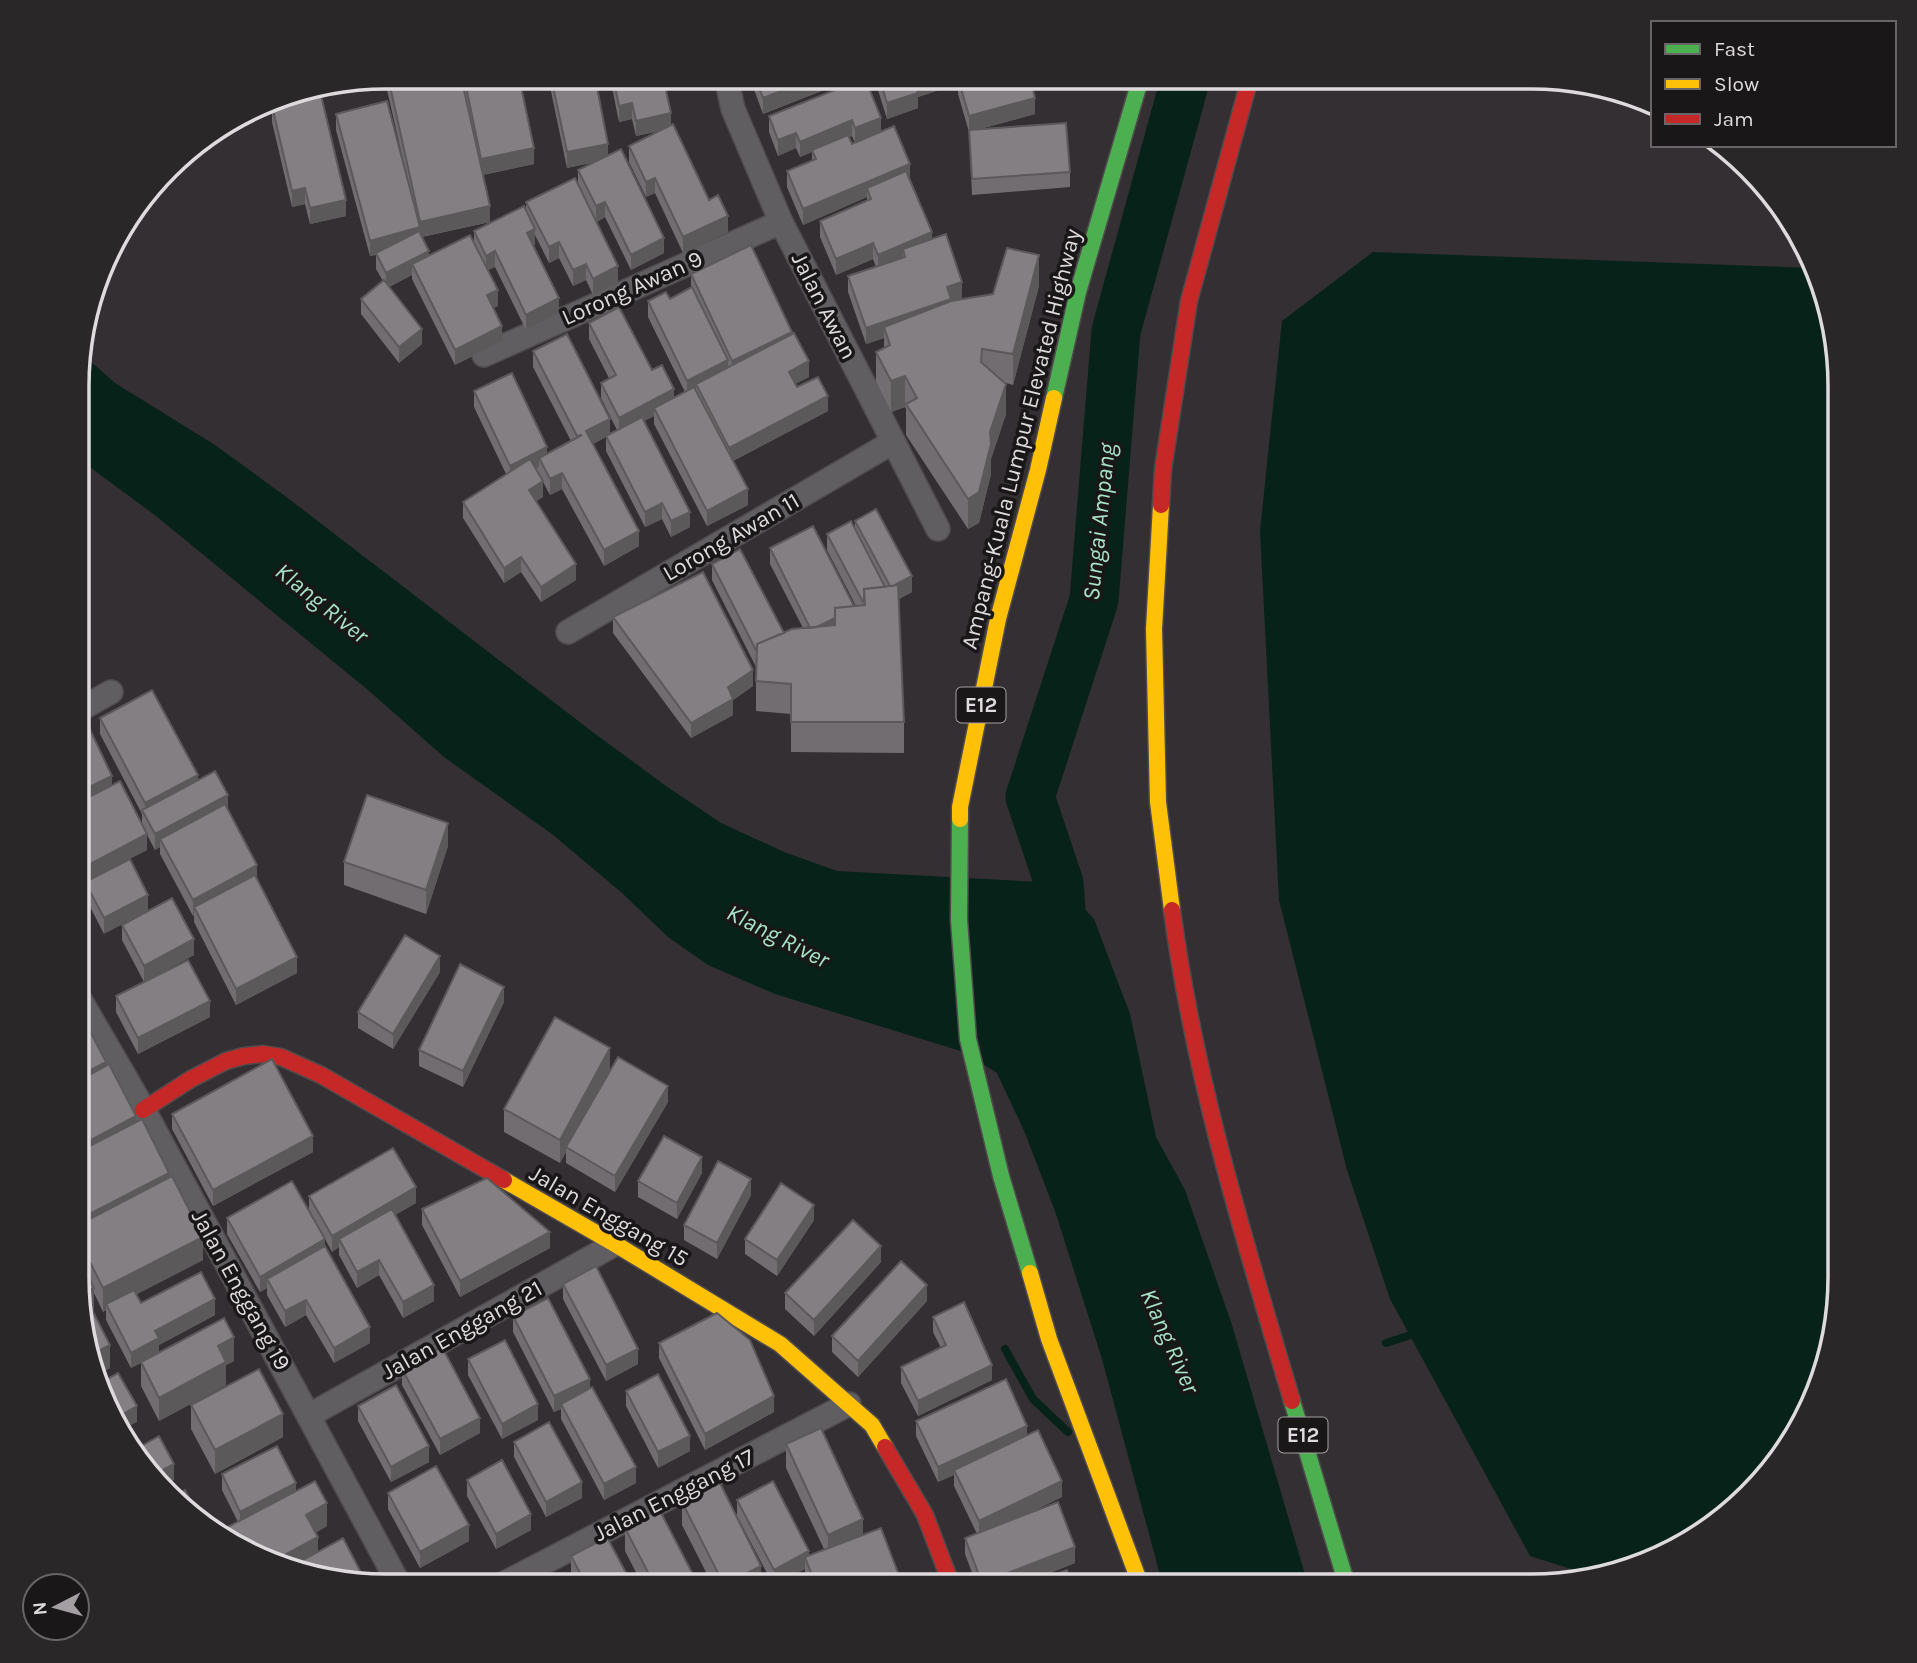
<svg xmlns="http://www.w3.org/2000/svg" width="1917" height="1663" viewBox="0 0 1917 1663" font-family="Karla,sans-serif">
<style>
.water{fill:#072219}
.lines{fill:none;stroke-linecap:round;stroke-linejoin:round}
.stream{stroke:#072219;stroke-width:8}
.river{stroke:#072219;stroke-width:49}
.street-casing{stroke:#4f4a4d;stroke-width:26}
.fast-casing{stroke:#4f4a4d;stroke-width:19}
.slow-casing{stroke:#4f4a4d;stroke-width:19}
.jam-casing{stroke:#4f4a4d;stroke-width:19}
.street{stroke:#605e60;stroke-width:23}
.fast{stroke:#4caf50;stroke-width:16}
.slow{stroke:#ffc107;stroke-width:16}
.jam{stroke:#c62828;stroke-width:16}
.wall{fill:#716d70;fill-rule:evenodd}
.shaded-wall{fill:#5c595b}
.building{fill:#837f82;stroke:#5c595b;stroke-width:2}
.labels{text-anchor:middle;dominant-baseline:central;stroke-width:7;stroke-linejoin:round;paint-order:stroke}
.shield{fill:#1a1719;stroke:#a4a0a2;stroke-width:2}
.shield-label{font-size:21px;font-weight:bold;fill:#dfdadd}
.street-label{font-size:23px;fill:#dfdadd;stroke:#1a1719}
.water-label{font-size:24px;font-style:italic;fill:#a6e3c7;stroke:#1a1719}
.rim{fill:none;stroke:#dfdadd;stroke-width:3.5}
</style>
<rect width="100%" height="100%" fill="#342f32"/>
<!-- water -->
<path class="water" d="M1373 252 1813 268 1839 366 1840 1277 1816 1396 1749 1496 1667 1554 1590 1575 1530 1556 1390 1299 1347 1170 1279 900 1260 531 1282 321Z
M80 352 115 383 215 445 285 496 590 730 666 786 721 823 784 852 837 871 1059 883 1094 919 1130 1014 1156 1137 1185 1190 1232 1325 1308 1585 1163 1586 1102 1359 1056 1214 1025 1133 997 1073 964 1052 775 994 708 965 668 937 622 893 552 834 444 757 368 690 156 516 79 459Z"/>
<g class="lines">
<!-- stream -->
<path class="stream" d="M1386 1343 1411 1335
M1005 1349 1033 1399 1068 1432"/>
<!-- river -->
<path class="river" d="M1064 950 1059 883 1030 797 1094 600 1116 331 1186 77"/>
<!-- street casing -->
<g class="street-casing">
<path id="street" d="M726 77 733 109 781 222 938 529
M484 355 781 222
M568 632 893 442
M79 710 111 692
M78 996 139 1101 400 1586
M310 1415 615 1244
M499 1586 849 1404"/>
</g>
<!-- fast casing -->
<g class="fast-casing">
<path id="fast" d="M1054 398 1078 292 1141 77
M960 819 959 920 968 1039 1001 1176 1030 1273
M1292 1401 1347 1585"/>
</g>
<!-- slow casing -->
<g class="slow-casing">
<path id="slow" d="M1161 505 1154 629 1158 802 1172 910
M960 819V807L998 619 1038 470 1054 398
M504 1180 615 1244 780 1344 872 1425 885 1447
M1030 1273 1049 1339 1141 1586"/>
</g>
<!-- jam casing -->
<g class="jam-casing">
<path id="jam" d="M1161 505 1163 469 1189 301 1250 78
M1172 910C1194 1077 1244 1239 1292 1401
M143 1110 191 1079 226 1061 244 1056 263 1054 281 1057 321 1075 504 1180
M885 1447 925 1515 952 1586"/>
</g>
<!-- street -->
<use href="#street" class="street"/>
<!-- fast -->
<use href="#fast" class="fast"/>
<!-- slow -->
<use href="#slow" class="slow"/>
<!-- jam -->
<use href="#jam" class="jam"/>
</g>
<!-- wall -->
<path class="wall" d="M387 77H519L534 164 483 175 490 222 422 237 429 255 474 242V231L526 212V202L578 184V170L595 162 567 168 548 77H595L608 155 664 253 631 270 605 217 597 222 618 282 593 295 586 280 573 286 559 258 549 263 535 235V245H533L559 313 526 330 495 267 488 270 498 306 493 308 502 341 455 365 412 279V275L389 287 422 344 399 363 361 314V299L383 281 376 269V255L370 256 336 130V114L407 177 387 90Z
M610 77H663L671 125 709 200 728 232 683 253 655 193 646 197 629 162V146L659 131 636 136 632 119 619 122Z
M751 77H857L763 114 751 81Z
M874 77H942V89L918 97V108L887 119Z
M865 78 881 132 910 179 932 239 962 298 956 300 1039 286 1013 385 1006 383V414L991 459V474L979 523 968 529 906 435V409L905 407 891 412 876 382V352L884 348V338L866 344 848 292V276L876 267 873 259 836 275 820 237V221L867 200V197L803 225 787 187V171L812 161V152L800 157 796 148 778 156 769 132V116ZM852 136 855 143 852 144 849 137Z
M958 78 1035 114 980 129 1070 172V187L972 195 969 132 958 94Z
M272 106 346 216 310 224 305 204 292 207 272 122Z
M691 274 792 334 809 377 795 384 797 387 828 411 733 461 748 505 707 526 654 424V416L644 421 690 527 671 537 662 519 645 527 606 451V437L593 444 639 546 604 566 562 489 550 495 543 482V497L536 501 576 580 541 602 521 572 504 583 463 518V502L506 474 474 407V391L547 454 571 441 533 367V351L610 433 617 430 601 398V383L609 378 589 339V323L652 370 674 397 685 392 648 317V301L670 299 691 288Z
M855 521 912 592 899 599 904 722V753L791 752V714L756 711V667L712 580V564L784 633 803 628 770 564V548L854 606H856L827 550V534L855 530Z
M613 617 753 686 733 700V715L691 738 613 633Z
M100 718 198 780 228 810 297 973 236 1005 194 922V915L193 916 160 854V847L155 850 144 829 147 850 102 873 130 859 104 934 85 897V882L112 785 142 826V814L100 734Z
M448 846 426 914 344 885V862Z
M122 925 194 955 144 982 122 940Z
M440 972 393 1049 358 1028V1012Z
M116 996 210 1017 138 1054 116 1012Z
M504 1002 463 1087 419 1066V1050Z
M78 1008 106 1066 136 1122 169 1177 203 1260 137 1294 141 1303 215 1315 159 1345V1353L234 1361 226 1365V1385L159 1421 141 1386V1363L131 1368 106 1320V1310L103 1312 94 1293V1311H93L110 1368 96 1376 78 1297Z
M610 1072 668 1102 615 1192 566 1163V1152L560 1163 504 1132V1109Z
M172 1114 313 1152 213 1206 172 1129Z
M702 1173 677 1219 638 1197V1181Z
M751 1195 717 1259 684 1240V1225Z
M309 1196 416 1203 395 1215 434 1301 403 1318 379 1275 357 1288 339 1255V1247L332 1252 325 1239V1246L370 1343 334 1363 306 1315 285 1327 267 1295V1288L260 1292 227 1234V1218L309 1211Z
M422 1209 550 1248 460 1297 422 1225Z
M814 1220 777 1276 745 1254V1239Z
M881 1262 814 1336 785 1309V1293Z
M563 1284 638 1364 606 1381 563 1299Z
M927 1301 858 1377 832 1352V1336Z
M513 1316 590 1388 636 1483 604 1500 561 1419V1409L554 1412 513 1332Z
M933 1317 992 1380 918 1416 901 1383V1367L941 1348 933 1332Z
M659 1343 774 1412 705 1450 659 1358Z
M468 1359 538 1420 502 1439 468 1375Z
M402 1369 480 1433 440 1455 402 1385Z
M626 1391 690 1451 658 1468 626 1406Z
M191 1405 283 1437 215 1474 191 1429Z
M358 1406 429 1462 391 1482 358 1421Z
M916 1421 1027 1435 1062 1497 1020 1517 1075 1563 1017 1586H977L965 1554V1538L977 1534 954 1486V1475L938 1482 916 1436Z
M514 1442 582 1498 546 1517 514 1457Z
M786 1444 863 1535 903 1586H808L805 1580V1569L795 1574 800 1586H713L682 1525V1502L761 1585 771 1581 737 1516V1500L809 1555 824 1549 786 1468Z
M222 1474 296 1491 327 1526 315 1533 318 1552 267 1562 226 1535V1528L238 1522 222 1490Z
M467 1480 531 1530 496 1549 467 1496Z
M388 1493 469 1541 420 1568 388 1509Z
M625 1528 699 1586H643L625 1551Z
M571 1556 633 1586H575L571 1579Z"/>
<!-- shaded-wall -->
<path class="shaded-wall" d="M817 77H857L763 114V98Z
M931 77H942V89L918 97V108L887 119V103L915 82Z
M1035 98V114L969 132V116Z
M632 103V119L619 122V106Z
M671 113V129L636 136V121Z
M881 118V133L855 144V128Z
M852 120V136L800 157V142Z
M796 133V148L778 156V140Z
M608 144V159L567 168V152Z
M534 148V164L481 175V159Z
M910 164V179L867 188V197L803 225V209Z
M655 178V193L646 197V182Z
M305 188V204L292 207V191Z
M346 200V216L310 224V208Z
M605 202V217L596 222V206Z
M490 206V222L420 237V222Z
M728 216V232L683 253V237Z
M420 227V243L370 256V241Z
M535 229V245L527 249V233Z
M932 232V247L905 257 903 249V260L878 271V255Z
M664 238V253L631 270V255Z
M559 242V258L549 263V247Z
M873 243V259L836 275V259Z
M429 251V266L412 264V275L386 288V273Z
M495 251V267L486 271V256Z
M1039 255V286L1013 385V354Z
M586 264V280L573 286V270Z
M618 266V282L593 295V279Z
M962 282V298L884 327V338L866 344V328L947 287Z
M498 290V306L487 311V295Z
M559 298V313L526 330V315Z
M502 326V341L455 365V350Z
M422 329V344L399 363V347Z
M792 332V347L732 376V361Z
M728 360V376L696 384V392L687 397V381Z
M809 361V377L789 387V372Z
M905 376V407L891 412V381Z
M1006 384V414L991 459V474L979 523 968 529V499Z
M674 389V405L654 408V416L619 434V418Z
M828 396V411L729 463V448Z
M610 419V435L586 447V431Z
M547 447V463L539 458V467L510 481V466Z
M562 473V489L550 495V479Z
M543 481V497L529 505V490Z
M748 489V505L707 526V511Z
M662 503V519L645 527V512Z
M690 512V527L671 537V521Z
M639 531V546L604 566V550Z
M521 557V572L504 583V568Z
M576 564V580L541 602V587Z
M912 576V592L891 603V587Z
M855 608V623L812 630Z
M753 670V686L733 700V715L691 738V723L728 687Z
M198 775V791L145 816V803Z
M112 776V792L79 808V792Z
M228 795V811L160 839V847L155 850V834Z
M448 823V846L426 914V890Z
M147 834V850L79 885V870Z
M257 865V881L194 907V915L193 916V900Z
M148 895V911L104 934V918Z
M194 939V955L144 982V966Z
M440 956V972L393 1049V1034Z
M297 957V973L236 1005V989Z
M504 987V1002L463 1087V1071Z
M210 1001V1017L138 1054V1038Z
M610 1048V1072L566 1147V1152L560 1163V1140Z
M106 1062V1085L78 1100V1077Z
M668 1086V1102L615 1192V1176Z
M136 1116V1139L78 1170V1147Z
M313 1136V1152L213 1206V1190Z
M702 1157V1173L677 1219V1203Z
M169 1173V1196L78 1238V1220Z
M751 1179V1195L717 1259V1243Z
M416 1187V1203L343 1245 339 1239V1247L332 1252V1236Z
M814 1205V1220L777 1276V1260Z
M550 1232V1248L460 1297V1281Z
M203 1237V1260L108 1309 106 1304V1310L103 1312V1288Z
M325 1239V1255L267 1279V1288L260 1292V1277Z
M881 1246V1262L814 1336V1320Z
M379 1260V1275L357 1288V1272Z
M434 1285V1301L403 1318V1302Z
M927 1285V1301L858 1377V1361Z
M94 1288V1311L82 1317 78 1296Z
M215 1299V1315L159 1345V1353L131 1368V1353L155 1331Z
M306 1300V1315L285 1327V1311Z
M370 1327V1343L334 1363V1348Z
M234 1337V1361L226 1365V1385L159 1421V1398L218 1346Z
M110 1345V1368L96 1376 91 1355Z
M638 1349V1364L606 1381V1365Z
M992 1365V1380L918 1416V1401Z
M590 1379V1394L561 1404V1409L554 1412V1396Z
M774 1396V1412L705 1450V1434Z
M538 1404V1420L502 1439V1424Z
M137 1406V1422L123 1429 116 1418Z
M283 1414V1437L215 1474V1450Z
M480 1418V1433L440 1455V1439Z
M1027 1426V1441L954 1470V1475L938 1482V1467Z
M690 1436V1451L658 1468V1452Z
M429 1446V1462L391 1482V1467Z
M174 1464V1480L162 1487 154 1475Z
M636 1467V1483L604 1500V1484Z
M1062 1481V1497L979 1537V1521Z
M582 1482V1498L546 1517V1502Z
M296 1483V1499L240 1527V1512Z
M327 1503V1526L306 1538V1515Z
M531 1514V1530L496 1549V1534Z
M863 1519V1542L828 1559V1535Z
M469 1525V1541L420 1568V1552Z
M318 1537V1561L302 1569 270 1563Z
M1075 1547V1563L1017 1586H982V1583Z
M809 1551V1566L805 1557V1569L774 1585V1570Z
M761 1566V1586H724V1585Z"/>
<!-- building -->
<path class="building" d="M388 77H461L490 206 420 222Z
M464 77H519L534 148 481 159Z
M551 77H595L608 144 567 152Z
M613 77H663L671 113 636 121 632 103 619 106Z
M755 77H817L763 98Z
M879 77H931L915 82 918 93 887 103Z
M960 77H1030L1035 98 969 116 958 78Z
M865 78 881 118 855 128 852 120 800 142 796 133 778 140 769 116Z
M321 95 346 200 310 208 305 188 292 191 272 106Z
M387 101 420 227 370 241 336 114Z
M1066 123 1070 172 972 179 969 130Z
M673 124 709 200 718 195 728 216 683 237 655 178 646 182 629 146Z
M894 126 910 164 803 209 787 171 816 159 812 150 848 135 852 144Z
M621 149 664 238 631 255 605 202 596 206 578 170Z
M906 171 932 232 878 255 873 243 836 259 820 221 871 199 867 188Z
M575 178 618 266 593 279 586 264 573 270 559 242 549 247 526 202Z
M524 206 535 229 527 233 559 298 526 315 495 251 486 256 474 231Z
M419 231 429 251 386 273 376 253Z
M946 234 962 282 947 287 951 299 866 328 848 276 905 257 903 249Z
M470 235 498 290 487 295 502 326 455 350 412 264Z
M751 245 792 332 732 361 691 274Z
M1007 248 1039 255 1013 354 982 349 981 362 1006 384 990 432 991 444 979 492 968 499 906 404 917 398 905 376 891 381 876 352 890 345 884 327 951 301 993 294Z
M384 280 422 329 399 347 361 299Z
M692 287 728 360 687 381 648 301 666 292 670 299Z
M619 307 652 370 662 365 674 389 619 418 601 383 616 375 589 323Z
M794 333 809 361 789 372 797 387 818 377 828 396 729 448 696 384Z
M567 334 610 419 586 431 639 531 604 550 562 473 550 479 539 458 582 435 577 436 533 351Z
M512 373 547 447 510 466 474 391Z
M694 387 748 489 707 511 654 408Z
M642 417 690 512 671 521 662 503 645 512 606 436Z
M530 459 543 481 529 490 576 564 541 587 521 557 504 568 463 502Z
M876 509 912 576 893 586H890L855 521Z
M851 521 885 587 864 589V601L863 602 827 534Z
M813 526 854 606 835 608V618L817 627 810 628 770 548Z
M740 549 784 633 757 644V652L712 564Z
M703 572 753 670 728 687 733 699 691 723 613 617Z
M898 585 904 722H791V684L756 681 757 644 792 629 835 625V608L865 605 864 589Z
M152 690 198 775 145 803 100 718Z
M85 719 112 776 79 792V722Z
M215 771 228 795 155 834 142 810Z
M120 781 147 834 79 870V802Z
M367 795 448 823 426 890 344 862Z
M225 804 257 865 193 900 160 839Z
M130 859 148 895 104 918 85 882Z
M255 875 297 957 236 989 194 907Z
M172 898 194 939 144 966 122 925Z
M405 935 440 956 393 1034 358 1012Z
M188 960 210 1001 138 1038 116 996Z
M460 964 504 987 463 1071 419 1050Z
M78 1008 106 1062 78 1077Z
M555 1017 610 1048 560 1140 504 1109Z
M618 1057 668 1086 615 1176 566 1147Z
M272 1059 313 1136 213 1190 172 1114Z
M109 1064 136 1116 78 1147V1081Z
M142 1119 169 1173 78 1220V1152Z
M664 1136 702 1157 677 1203 638 1181Z
M393 1148 416 1187 332 1236 309 1196Z
M718 1161 751 1179 717 1243 684 1225Z
M172 1176 203 1237 103 1288 78 1238V1225Z
M487 1178 550 1232 460 1281 422 1209Z
M292 1181 325 1239 260 1277 227 1218Z
M781 1183 814 1205 777 1260 745 1239Z
M392 1209 434 1285 403 1302 379 1260 357 1272 339 1239Z
M853 1220 881 1246 814 1320 785 1293Z
M325 1246 370 1327 334 1348 306 1300 285 1311 267 1279Z
M78 1258 94 1288 78 1296Z
M901 1261 927 1285 858 1361 832 1336Z
M596 1266 638 1349 606 1365 563 1284Z
M201 1272 215 1299 155 1331 159 1338 131 1353 106 1304 134 1290 141 1303Z
M86 1298 110 1345 91 1355 79 1301Z
M548 1298 590 1379 554 1396 513 1316Z
M964 1302 992 1365 918 1401 901 1367 946 1345 933 1317Z
M717 1313 750 1340 774 1396 705 1434 659 1343Z
M224 1318 234 1337 218 1346 226 1362 159 1398 141 1362Z
M505 1340 538 1404 502 1424 468 1359Z
M442 1347 480 1418 440 1439 402 1369Z
M259 1369 283 1414 215 1450 191 1405Z
M118 1373 137 1406 116 1418 101 1396 98 1384Z
M658 1374 690 1436 658 1452 626 1391Z
M1006 1379 1027 1426 938 1467 916 1421Z
M396 1385 429 1446 391 1467 358 1406Z
M592 1387 636 1467 604 1484 561 1404Z
M549 1422 582 1482 546 1502 514 1442Z
M821 1428 863 1519 828 1535 786 1444Z
M1038 1430 1062 1481 979 1521 954 1470Z
M159 1436 174 1464 154 1475 136 1449Z
M277 1446 296 1483 240 1512 222 1474Z
M502 1460 531 1514 496 1534 467 1480Z
M436 1466 469 1525 420 1552 388 1493Z
M315 1481 327 1503 306 1515 318 1537 270 1563 267 1562 232 1538 226 1528Z
M773 1481 809 1551 774 1570 737 1500Z
M720 1483 761 1566 724 1585 682 1502Z
M185 1490 199 1517 171 1497Z
M1058 1502 1075 1547 982 1583 965 1538Z
M659 1509 699 1586H655L625 1528Z
M881 1528 903 1586H816L805 1557Z
M607 1537 633 1586H587L571 1556Z
M343 1538 366 1582 290 1567Z
M1067 1570 1073 1586H1023Z
M794 1572 800 1586H759Z
M549 1579 552 1586H536Z"/>
<g class="labels">
<!-- shield labels -->
<g class="shield">
<rect x="956.5" y="687.5" width="49" height="35" rx="5"/>
<rect x="1278.5" y="1417.5" width="49" height="35" rx="5"/>
</g>
<g class="shield-label">
<text x="981" y="705">E12</text>
<text x="1303" y="1435">E12</text>
</g>
<!-- street labels -->
<g class="street-label">
<text transform="translate(632 288) rotate(-24)">Lorong Awan 9</text>
<text transform="translate(824 306) rotate(63)">Jalan Awan</text>
<text transform="translate(1021 439) rotate(-76)">Ampang-Kuala Lumpur Elevated Highway</text>
<text transform="translate(731 537) rotate(-30)">Lorong Awan 11</text>
<text transform="translate(609 1216) rotate(30)">Jalan Enggang 15</text>
<text transform="translate(241 1290) rotate(61)">Jalan Enggang 19</text>
<text transform="translate(462 1330) rotate(-29)">Jalan Enggang 21</text>
<text transform="translate(674 1495) rotate(-27)">Jalan Enggang 17</text>
</g>
<!-- water labels -->
<g class="water-label">
<text transform="translate(1099 522) rotate(-84)">Sungai Ampang</text>
<text transform="translate(322 603) rotate(39)">Klang River</text>
<text transform="translate(778 936) rotate(27)">Klang River</text>
<text transform="translate(1170 1341) rotate(66)">Klang River</text>
</g>
</g>
<!-- crop -->
<path d="M0 0H1917V1663H0ZM386 89H1531A297 297 0 0 1 1828 386V1277A297 297 0 0 1 1531 1574H386A297 297 0 0 1 89 1277V386A297 297 0 0 1 386 89Z" fill="#2a2729" fill-rule="evenodd"/>
<path class="rim" d="M386 89H1531A297 297 0 0 1 1828 386V1277A297 297 0 0 1 1531 1574H386A297 297 0 0 1 89 1277V386A297 297 0 0 1 386 89Z"/>
<!-- legend -->
<rect x="1651" y="21" width="245" height="126" fill="#1a1719" stroke="#696567" stroke-width="2"/>
<rect x="1665" y="44" width="35" height="10" fill="#4caf50" stroke="#696567" stroke-width="2"/>
<text x="1714" y="56" font-size="21" fill="#dfdadd">Fast</text>
<rect x="1665" y="79" width="35" height="10" fill="#ffc107" stroke="#696567" stroke-width="2"/>
<text x="1714" y="91" font-size="21" fill="#dfdadd">Slow</text>
<rect x="1665" y="114" width="35" height="10" fill="#c62828" stroke="#696567" stroke-width="2"/>
<text x="1714" y="126" font-size="21" fill="#dfdadd">Jam</text>
<!-- north arrow -->
<g transform="translate(56 1607) rotate(264)"><circle r="33" fill="#1a1719" stroke="#696567" stroke-width="2"/>
<path d="M0-5L12 26L0 18L-12 26Z" fill="#a39ea1"/>
<text y="-10" font-size="19" font-weight="bold" text-anchor="middle" fill="#dfdadd">N</text>
</g>
</svg>
